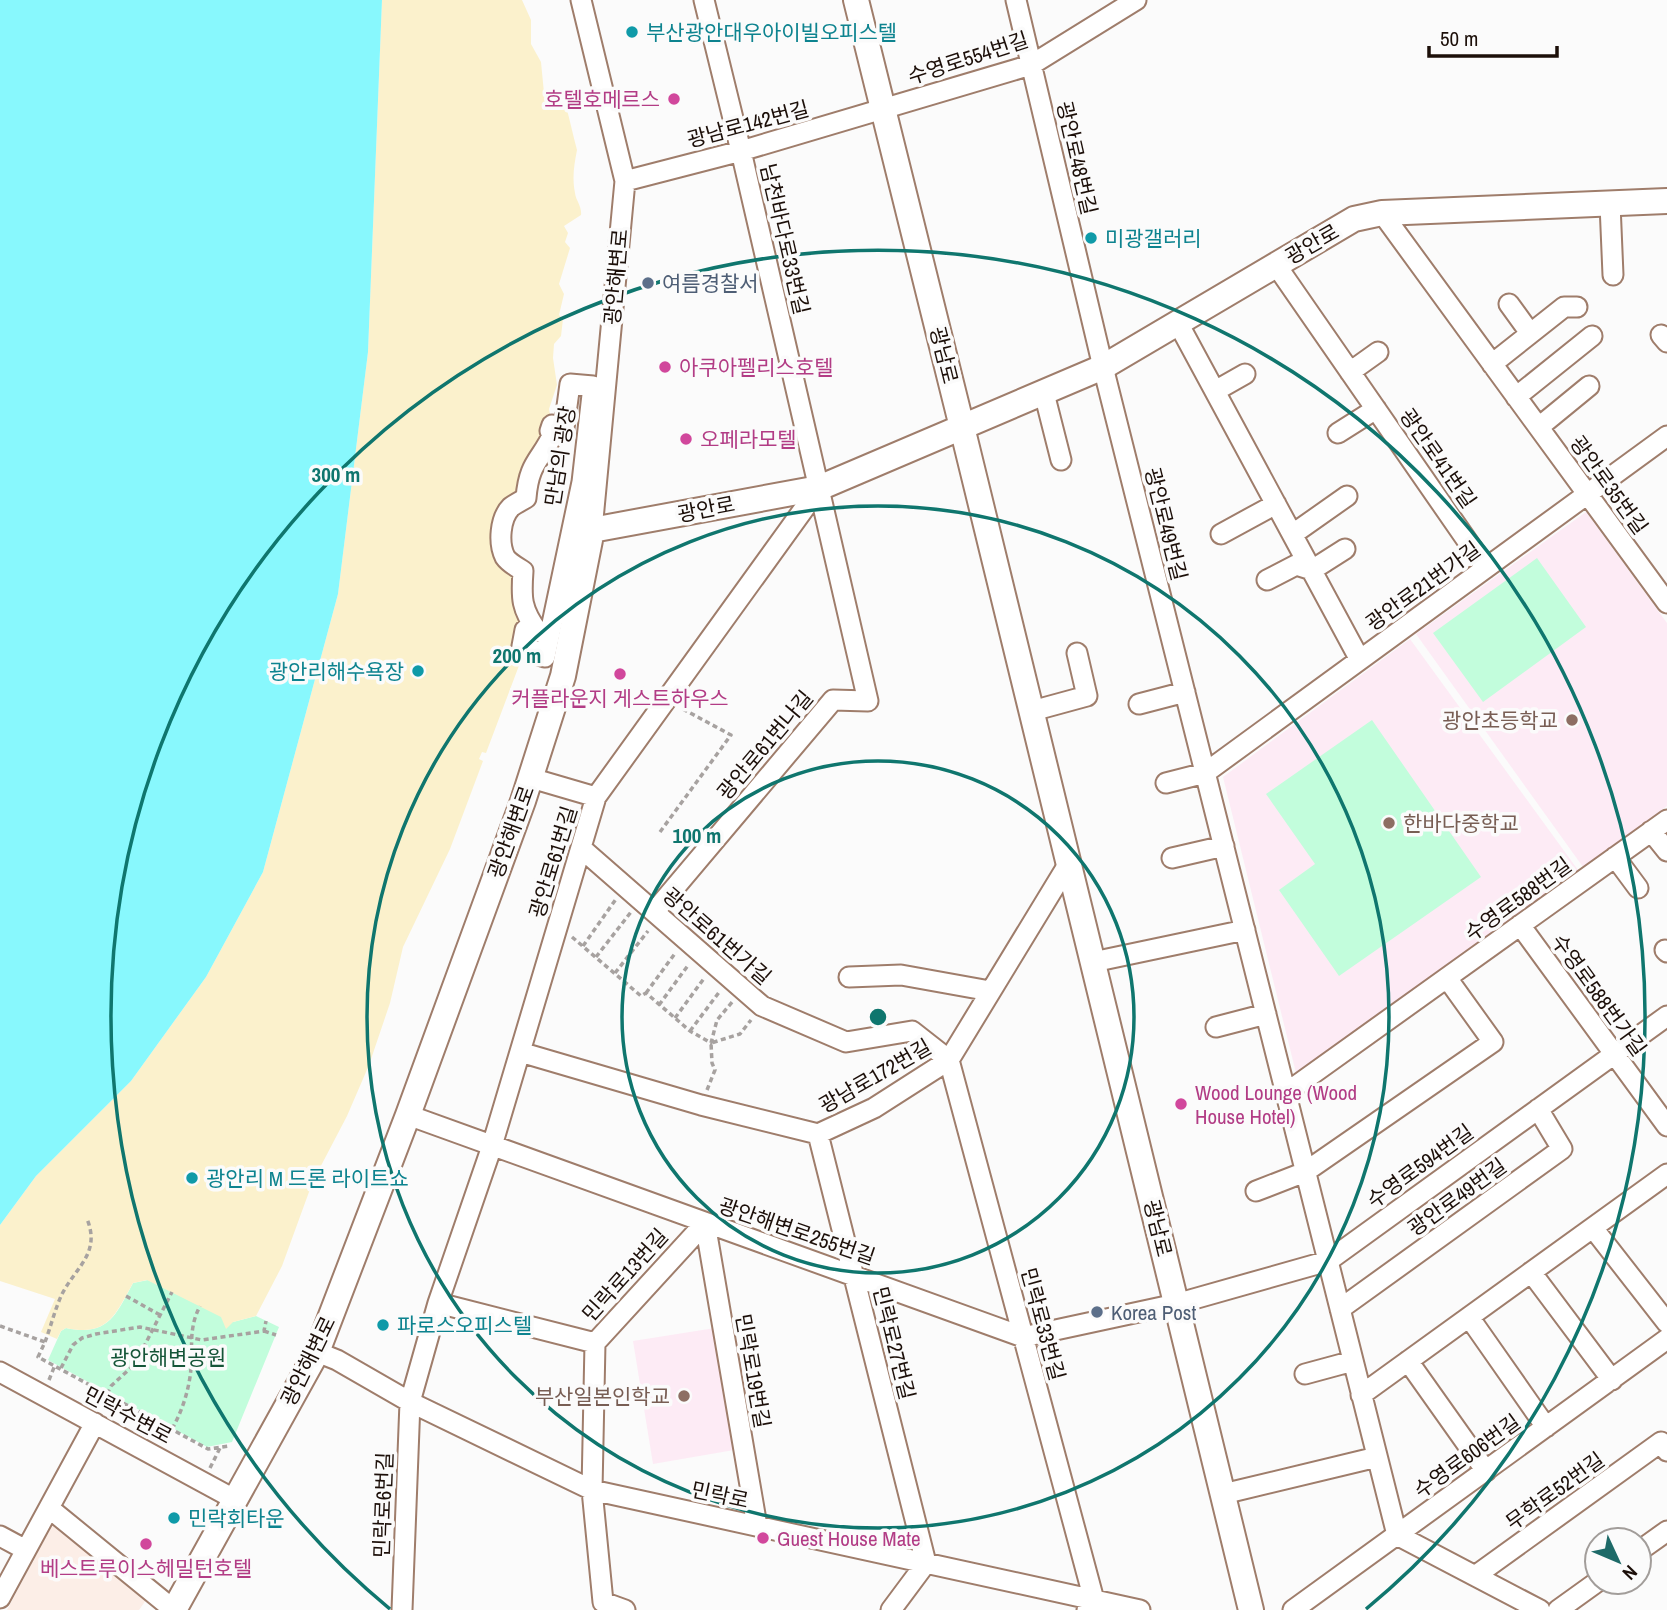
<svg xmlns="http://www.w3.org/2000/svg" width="1667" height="1610" viewBox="0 0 1667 1610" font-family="'Archivo Narrow','Noto Sans KR',sans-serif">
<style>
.commercial{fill:#fceee7}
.education{fill:#fdebf5}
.green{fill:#c2fddc}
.sand{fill:#fbf1cc}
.water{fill:#88f8fd}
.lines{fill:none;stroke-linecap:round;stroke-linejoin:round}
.minor-casing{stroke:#9f7d6b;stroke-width:23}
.major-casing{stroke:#9f7d6b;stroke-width:28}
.path{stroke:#a7a2a0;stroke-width:3.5;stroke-dasharray:5 3.5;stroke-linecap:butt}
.minor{stroke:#fff;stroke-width:19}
.major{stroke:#fff;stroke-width:24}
.ring{fill:none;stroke:#0f766e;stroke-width:3.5}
.culture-dot{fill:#0f9aa8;stroke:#fbfbfb;stroke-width:2.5}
.hotel-dot{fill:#d1479c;stroke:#fbfbfb;stroke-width:2.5}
.service-dot{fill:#5c6f8a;stroke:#fbfbfb;stroke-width:2.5}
.education-dot{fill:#8d6e63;stroke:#fbfbfb;stroke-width:2.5}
.labels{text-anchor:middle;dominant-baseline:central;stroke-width:7;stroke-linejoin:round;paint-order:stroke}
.culture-label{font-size:21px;fill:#0d838f;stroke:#fbfbfb;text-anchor:start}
.street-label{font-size:21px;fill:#1c0f09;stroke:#fbfbfb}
.hotel-label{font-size:21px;fill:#b23c85;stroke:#fbfbfb;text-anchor:start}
.service-label{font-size:21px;fill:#4e5e75;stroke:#fbfbfb;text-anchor:start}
.education-label{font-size:21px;fill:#785e54;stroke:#fbfbfb;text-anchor:end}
.park-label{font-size:21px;fill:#155538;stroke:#fbfbfb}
.centre{fill:#0f766e;stroke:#fbfbfb;stroke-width:3.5}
.ring-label{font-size:21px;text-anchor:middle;font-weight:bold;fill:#0f766e;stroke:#fbfbfb;stroke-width:7;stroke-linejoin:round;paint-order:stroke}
</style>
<rect width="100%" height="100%" fill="#fbfbfb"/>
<!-- commercial -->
<path class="commercial" d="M52 1525 151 1593 139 1610H7Z"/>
<!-- education -->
<path class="education" d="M1586 512 1667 623V806L1583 867 1416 634Z
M1410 639 1578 870 1296 1073 1223 777Z
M715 1328 734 1450 653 1464 633 1341Z"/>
<!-- green -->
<path class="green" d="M1537 558 1586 627 1483 702 1433 633Z
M1372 720 1481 877 1339 976 1279 890 1315 864 1266 794Z
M148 1280 233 1322 256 1316 279 1327 232 1442 207 1447 48 1360 61 1331 66 1328C108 1337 116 1315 133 1283Z"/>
<!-- sand -->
<path class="sand" d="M382 0H522L531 20V44L541 62 544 93 552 109 566 106C570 121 573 135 577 150 574 165 572 178 575 193 576 201 582 206 581 215L564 226 568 233 565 242 570 248 559 284 564 294 559 315 563 319 561 336 554 344 553 358 557 385 549 409 552 425 501 540 523 571V655L486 753 482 752 479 759 483 761 450 849 403 947 390 1003 369 1065 347 1116 313 1181 282 1266 256 1316 233 1322 226 1329 221 1317 147 1280 133 1283C115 1315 108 1337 66 1328L61 1331 57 1339 41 1332 55 1299 0 1281V1225L36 1176 131 1081 206 977 263 872 338 594 368 352Z"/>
<!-- water -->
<path class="water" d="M0 0H382L368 352 338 594 263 872 206 977 131 1081 36 1176 0 1225Z"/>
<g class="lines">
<!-- minor casing -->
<g class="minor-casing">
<path id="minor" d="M581 0 625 181 592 530
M1016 0 1103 367 1397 1535 1540 1610
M625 181 741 151 1031 65 1136 0
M1610 204 1613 275
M1382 213 1667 603
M1276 265 1486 568
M1509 304 1530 333
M1178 323 1360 660
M1661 335 1667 342
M1492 364 1564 307H1577
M1350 372 1378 352
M570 384 593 386 582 482 545 657 539 655 540 653 522 646 525 630 538 632C521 609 521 598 523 571 517 567 509 563 505 557 498 543 500 518 511 507 515 504 521 501 526 498 529 461 541 461 554 432L550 431 552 425 564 428Z
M1215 391 1245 374
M1044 393 1061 460
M1516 397 1592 336
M1539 427 1589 386
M1338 433 1376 409
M1221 534 1276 504
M1293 534 1347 496
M1267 580 1296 565 1312 570 1345 549
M1139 704 1185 692
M1032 711 1087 696 1077 653
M531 778 596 797
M1166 783 1205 773 1667 436
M1651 831 1667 851
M581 848 762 1006 846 1042 912 1031 949 1060 1094 1600 1087 1610
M1615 857 1638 888
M1172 858 1224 846
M655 911 833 700 868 701 741 151 704 0
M1520 925 1667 1126
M1665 950 1667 952
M1093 962 1245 930
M849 977 901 975 990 991
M1216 1027 1266 1014
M520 1052 701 1105 818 1134 874 1108 949 1060 1069 863
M1286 1093 1667 820
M408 1115 1023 1337 1176 1304 1328 1261 1667 1016
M818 1134 926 1563 891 1610
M1256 1191 1305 1172 1493 1042 1447 978
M705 1223 757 1526
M1593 1228 1667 1323
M1531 1272 1612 1380
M438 1303 595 1343
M1340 1309 1562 1149 1538 1109
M1469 1317 1546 1427
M317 1352 337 1360 410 1402 592 1490 1140 1610
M1408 1361 1486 1471
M0 1372 234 1499
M1305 1374 1353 1361
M1361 1395 1667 1174
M1223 1494 1377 1457
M49 1508 174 1610
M0 1536 26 1550
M1639 1551 1667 1531
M1475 1576 1661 1442 1667 1451
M0 1598 95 1423
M402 1610 410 1402 438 1303 491 1149 596 797 819 488
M625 1610 603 1602 592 1490 595 1343 705 1223
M1293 1610 1667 1339
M1558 1610 1597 1582"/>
</g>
<!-- major casing -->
<g class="major-casing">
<path id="major" d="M856 0 962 427 1251 1610
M174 1610 317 1352 408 1115 523 801 563 676 592 530 819 488 1103 367 1354 219 1382 213 1667 201"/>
</g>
<!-- path -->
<path class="path" d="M660 832 731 735 681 708
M572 937 641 996 646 993 690 1031 711 1043 717 1020 733 1001
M583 946 616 899
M596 957 631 912
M615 973 648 931
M646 993 676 952
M659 1005 689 964
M675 1018 705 977
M690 1031 720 991
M707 1090 715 1070 712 1063 711 1043 740 1034 751 1020
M126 1296 160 1315
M0 1326 45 1342 38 1357 208 1449 229 1446
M264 1331 276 1335
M45 1342C51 1326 55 1309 62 1294 76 1267 101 1253 87 1219
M61 1368 73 1345 82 1338 96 1334 140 1327 202 1340 264 1331 266 1321
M49 1380 55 1365
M107 1394 111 1386 135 1364 172 1292
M172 1429C181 1413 187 1396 190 1377 194 1350 187 1331 200 1306
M210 1468 220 1448"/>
<!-- minor -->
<use href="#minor" class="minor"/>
<!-- major -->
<use href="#major" class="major"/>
</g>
<!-- distance rings -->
<g class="ring">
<circle cx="878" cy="1017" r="256"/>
<circle cx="878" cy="1017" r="511"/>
<path d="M390 1609A767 767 0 1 1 1366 1609"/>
</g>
<!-- markers -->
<g class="culture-dot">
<circle cx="632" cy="32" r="7"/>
<circle cx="1091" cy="238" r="7"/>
<circle cx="418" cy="671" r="7"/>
<circle cx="192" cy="1178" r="7"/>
<circle cx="383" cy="1325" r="7"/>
<circle cx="174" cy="1518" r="7"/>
</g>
<g class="hotel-dot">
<circle cx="674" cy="99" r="7"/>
<circle cx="665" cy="367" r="7"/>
<circle cx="686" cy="439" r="7"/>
<circle cx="620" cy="674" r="7"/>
<circle cx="1181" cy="1104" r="7"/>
<circle cx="763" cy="1538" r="7"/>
<circle cx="146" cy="1544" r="7"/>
</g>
<g class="service-dot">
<circle cx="648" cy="283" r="7"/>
<circle cx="1097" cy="1312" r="7"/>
</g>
<g class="education-dot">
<circle cx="1572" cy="720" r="7"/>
<circle cx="1389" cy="823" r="7"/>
<circle cx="684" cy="1396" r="7"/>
</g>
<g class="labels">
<!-- culture labels -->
<g class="culture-label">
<text x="646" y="32">부산광안대우아이빌오피스텔</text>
<text x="1105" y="238">미광갤러리</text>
<text x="404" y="671" text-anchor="end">광안리해수욕장</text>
<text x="206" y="1178">광안리 M 드론 라이트쇼</text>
<text x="397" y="1325">파로스오피스텔</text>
<text x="188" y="1518">민락회타운</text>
</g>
<!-- street labels -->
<g class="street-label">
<text transform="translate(968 58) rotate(-18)">수영로554번길</text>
<text transform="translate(748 124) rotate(-15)">광남로142번길</text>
<text transform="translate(1077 158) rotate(77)">광안로48번길</text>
<text transform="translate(785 239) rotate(77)">남천바다로33번길</text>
<text transform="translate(1312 244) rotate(-30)">광안로</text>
<text transform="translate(616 277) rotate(-85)">광안해변로</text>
<text transform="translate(944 355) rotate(76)">광남로</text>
<text transform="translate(560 456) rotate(-81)">만남의 광장</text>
<text transform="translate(1438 458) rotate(55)">광안로41번길</text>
<text transform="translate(1609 485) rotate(54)">광안로35번길</text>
<text transform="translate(706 509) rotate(-11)">광안로</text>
<text transform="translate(1166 524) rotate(76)">광안로49번길</text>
<text transform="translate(1423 586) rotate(-36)">광안로21번가길</text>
<text transform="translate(765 745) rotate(-50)">광안로61번나길</text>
<text transform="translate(511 832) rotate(-70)">광안해변로</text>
<text transform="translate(553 862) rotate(-73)">광안로61번길</text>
<text transform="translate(1518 899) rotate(-36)">수영로588번길</text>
<text transform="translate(717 936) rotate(41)">광안로61번가길</text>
<text transform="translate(1599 995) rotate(54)">수영로588번가길</text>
<text transform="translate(875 1076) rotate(-30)">광남로172번길</text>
<text transform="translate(1420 1166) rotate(-36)">수영로594번길</text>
<text transform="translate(1457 1197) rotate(-36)">광안로49번길</text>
<text transform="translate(1158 1228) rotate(76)">광남로</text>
<text transform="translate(797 1231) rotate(19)">광안해변로255번길</text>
<text transform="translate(625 1275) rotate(-48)">민락로13번길</text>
<text transform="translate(1043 1324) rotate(75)">민락로33번길</text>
<text transform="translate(894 1343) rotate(76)">민락로27번길</text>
<text transform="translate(308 1361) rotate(-64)">광안해변로</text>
<text transform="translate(753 1371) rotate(80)">민락로19번길</text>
<text transform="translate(128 1415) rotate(28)">민락수변로</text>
<text transform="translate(1467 1456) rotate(-36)">수영로606번길</text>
<text transform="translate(1555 1491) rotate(-36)">무학로52번길</text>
<text transform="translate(720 1495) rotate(12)">민락로</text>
<text transform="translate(383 1505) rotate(-88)">민락로6번길</text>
</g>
<!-- hotel labels -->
<g class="hotel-label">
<text x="660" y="99" text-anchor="end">호텔호메르스</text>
<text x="679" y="367">아쿠아펠리스호텔</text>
<text x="700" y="439">오페라모텔</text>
<text x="620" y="698" text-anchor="middle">커플라운지 게스트하우스</text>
<text x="1195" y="1092">Wood Lounge (Wood<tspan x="1195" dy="24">House Hotel)</tspan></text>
<text x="777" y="1538">Guest House Mate</text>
<text x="146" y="1568" text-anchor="middle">베스트루이스헤밀턴호텔</text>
</g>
<!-- service labels -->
<g class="service-label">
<text x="662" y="283">여름경찰서</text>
<text x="1111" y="1312">Korea Post</text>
</g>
<!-- education labels -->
<g class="education-label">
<text x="1558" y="720">광안초등학교</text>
<text x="1403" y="823" text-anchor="start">한바다중학교</text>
<text x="670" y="1396">부산일본인학교</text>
</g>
<!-- park labels -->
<g class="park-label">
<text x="168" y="1357">광안해변공원</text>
</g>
</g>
<circle cx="878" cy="1017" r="10" class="centre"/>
<g class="ring-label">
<text x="336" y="482">300 m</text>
<text x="517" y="663">200 m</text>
<text x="697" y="843">100 m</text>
</g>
<!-- north arrow -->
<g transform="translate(1618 1561) rotate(134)"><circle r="33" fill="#fbfbfb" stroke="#a29d9a" stroke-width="2"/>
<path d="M0-5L12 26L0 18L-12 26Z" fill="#1e6a68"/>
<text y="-10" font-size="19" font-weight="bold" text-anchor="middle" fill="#1c0f09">N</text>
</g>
<!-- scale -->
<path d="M1429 46v10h128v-10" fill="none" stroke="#1c0f09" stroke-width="3.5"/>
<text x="1440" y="46" font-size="21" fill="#1c0f09" stroke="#fbfbfb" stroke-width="5" paint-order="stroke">50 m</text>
</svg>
